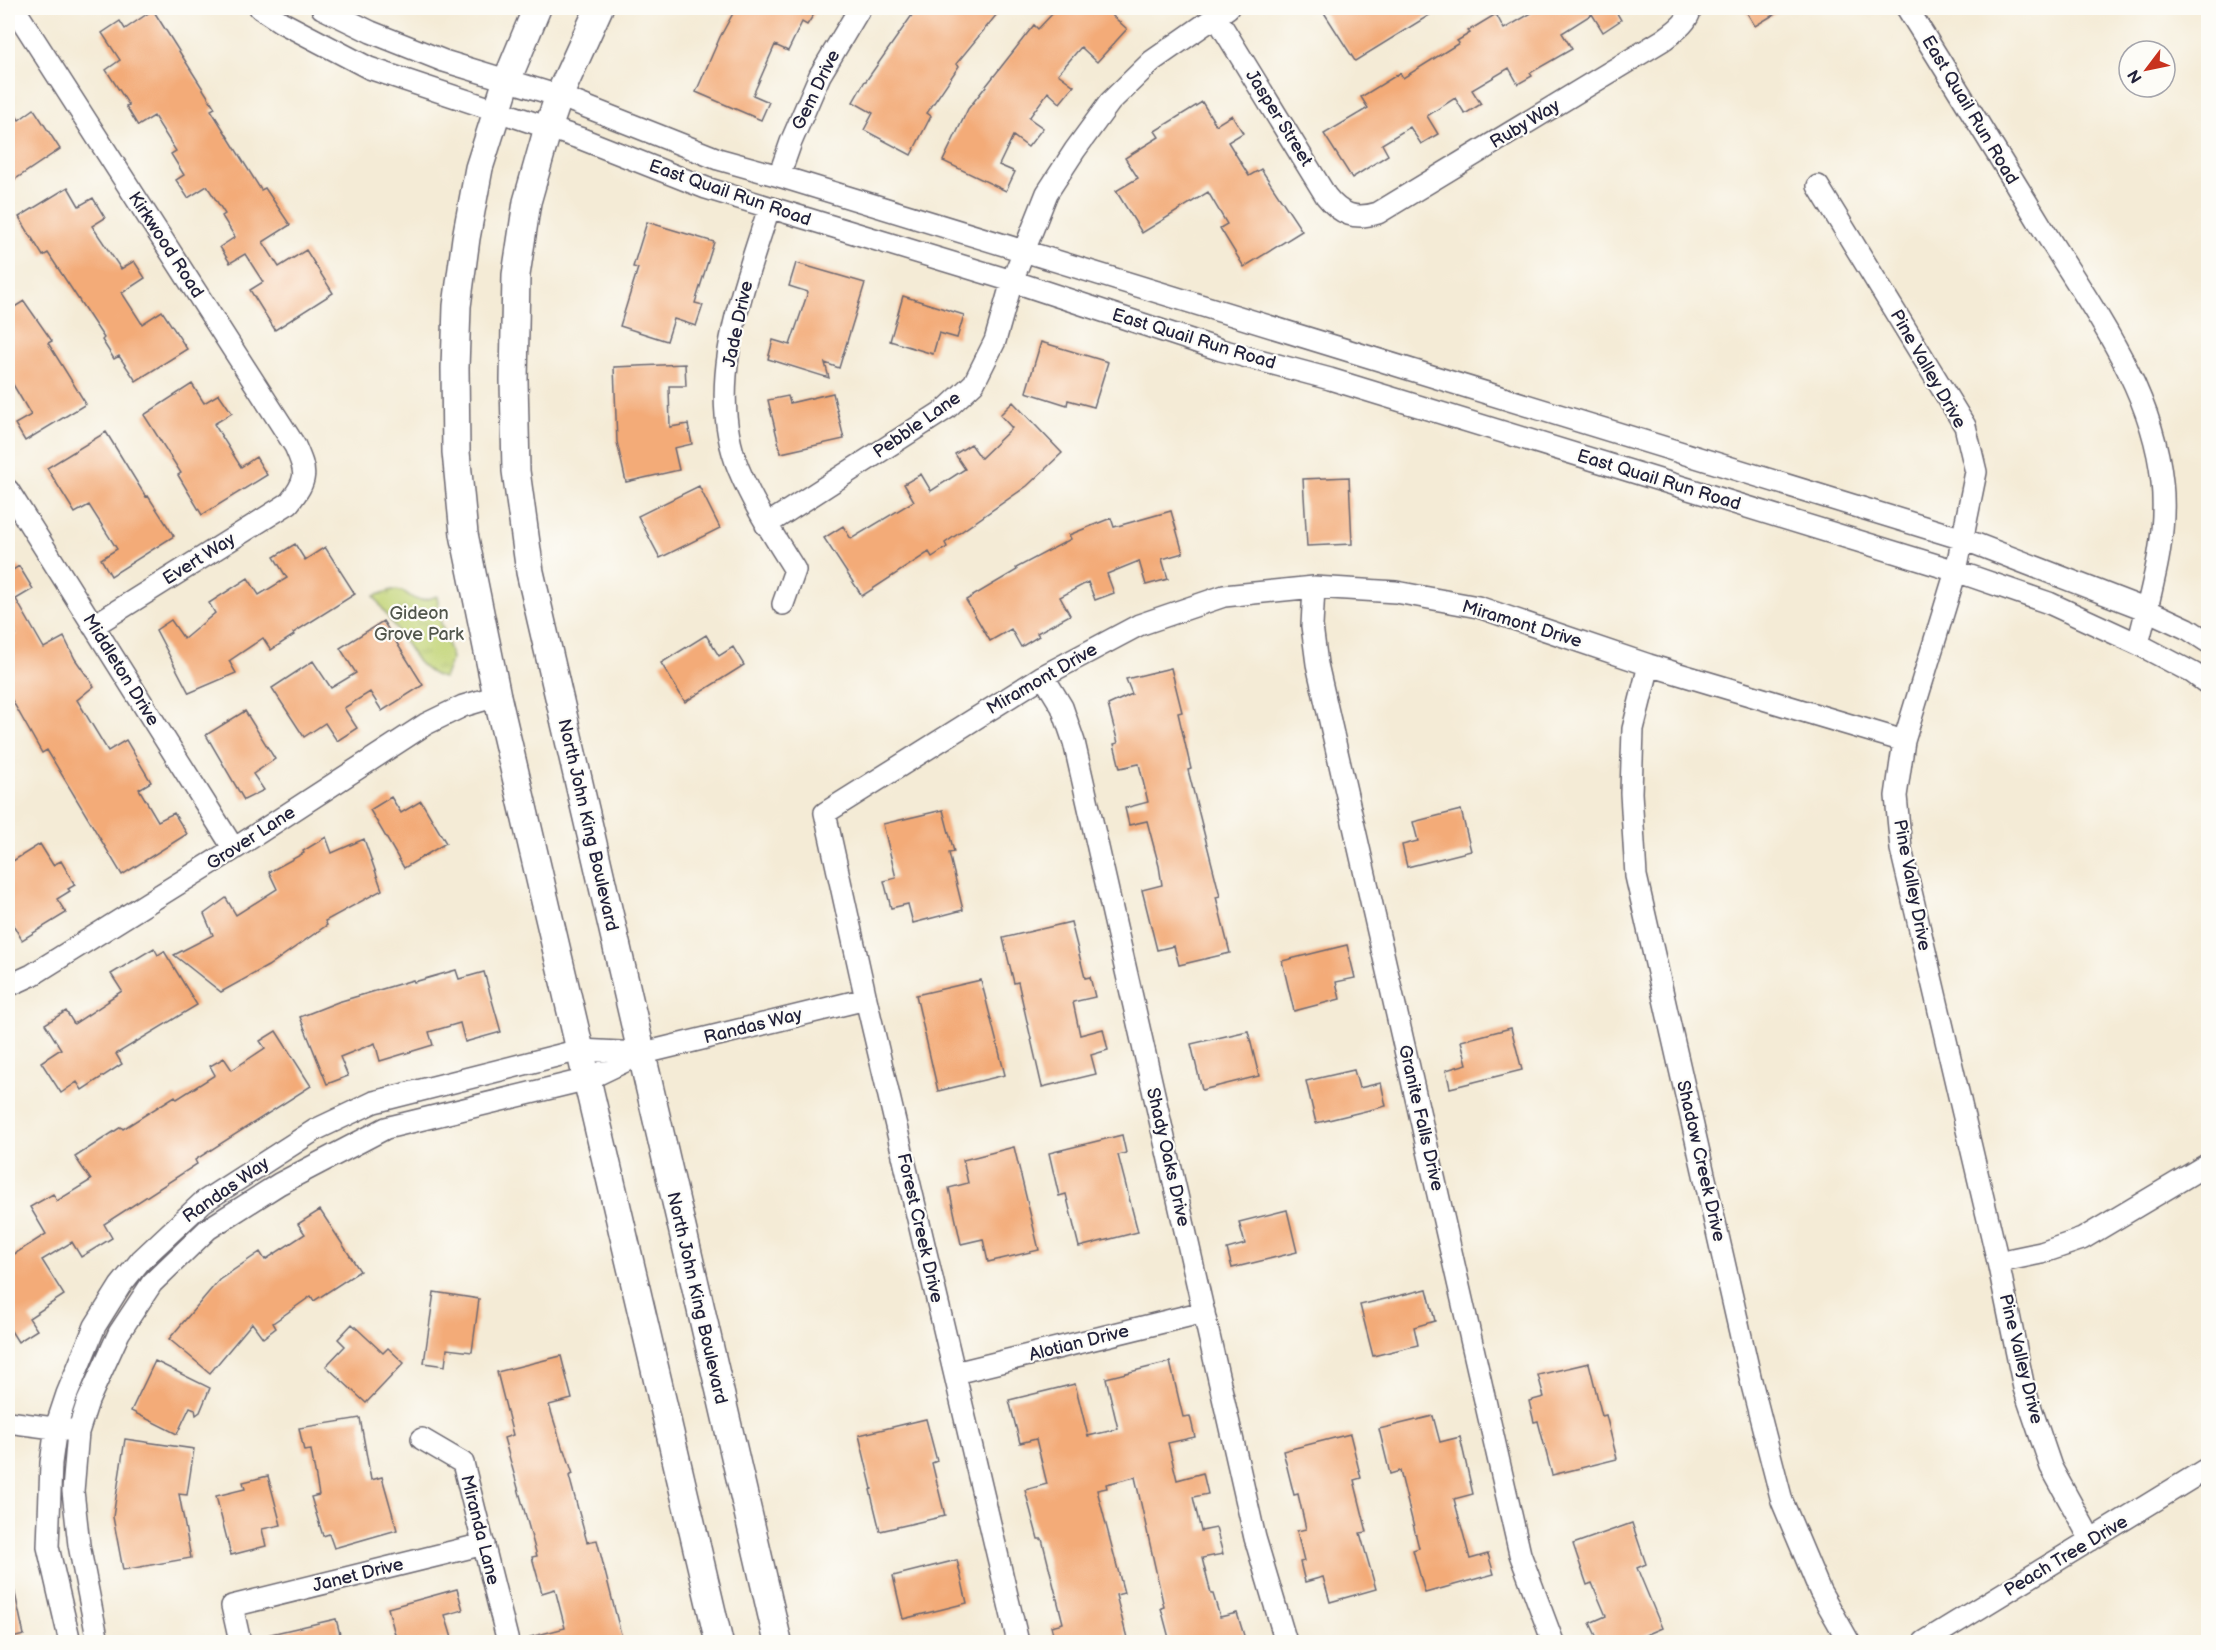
<svg xmlns="http://www.w3.org/2000/svg" width="2216" height="1650" viewBox="0 0 2216 1650" font-family="'Balsamiq Sans',sans-serif">
<style>
.park{fill:url(#park-tufts);stroke:#727b59;stroke-width:1.5}
.building{fill:#f3ab78}
.lines{fill:none;stroke-linecap:round;stroke-linejoin:round}
.minor-casing{stroke:#6c6871;stroke-width:24}
.major-casing{stroke:#6c6871;stroke-width:30}
.minor{stroke:#fff;stroke-width:21}
.major{stroke:#fff;stroke-width:27}
.labels{text-anchor:middle;dominant-baseline:central;stroke-width:4.5;stroke-linejoin:round;paint-order:stroke}
.street-label{font-size:18px;fill:#22223b;stroke:#fdfcf7}
.park-label{font-size:18px;fill:#52574d;stroke:#fdfcf7}
</style>
<defs>
<pattern id="park-tufts" width="24" height="20" patternUnits="userSpaceOnUse" patternTransform="scale(1.5)"><rect width="24" height="20" fill="#c2d477"/><path d="M3 7l-1-3M5 7V3M7 7l1-3M15 17l-1-3M17 17v-4M19 17l1-3" fill="none" stroke="#a6b668"/></pattern>
</defs>
<rect width="100%" height="100%" fill="#fdfcf7"/>
<filter id="ink" filterUnits="userSpaceOnUse"><feTurbulence type="fractalNoise" baseFrequency=".0167" numOctaves="2"/><feDisplacementMap in="SourceGraphic" scale="12" xChannelSelector="R" yChannelSelector="G"/><feConvolveMatrix kernelMatrix="1 2 1 2 8 2 1 2 1" color-interpolation-filters="sRGB"/></filter>
<filter id="wash" filterUnits="userSpaceOnUse"><feTurbulence type="fractalNoise" baseFrequency=".008" numOctaves="4" result="noise"/><feDisplacementMap in="SourceGraphic" scale="24" xChannelSelector="R" yChannelSelector="G"/><feGaussianBlur stdDeviation="1.35" result="paint"/><feColorMatrix in="noise" values="0 0 0 0 0 0 0 0 0 0 0 0 0 0 0 0 0 1.4 0 .05"/><feComposite in="paint" operator="in"/></filter>
<g filter="url(#wash)">
<rect width="100%" height="100%" fill="#f4ebd6"/>
<!-- park -->
<path class="park" d="M392 590C417 590 405 608 437 596L441 623 452 658 444 678C434 677 425 669 418 662L374 596Z"/>
<g id="blocks">
<!-- building -->
<path class="building" d="M736 8H818L807 25 802 22 788 51 775 45 753 95 769 102 761 120 696 92 720 37Z
M917 8H1002L956 64 959 66 927 113 931 116 911 155 864 130 873 113 853 102 865 81H866Z
M1058 8H1104L1127 29 1097 62 1081 47 1058 74 1074 86 1060 103 1048 92 1029 118 1043 128 1028 147 1013 136 999 165 1015 172 1006 191 943 161 968 109 1034 25 1038 29Z
M1321 8H1441L1355 61Z
M1540 8H1614L1621 20 1603 32 1592 14 1562 33 1572 49 1530 73 1532 76 1518 84 1509 68 1472 90 1481 104 1465 114 1455 98 1427 116 1438 134 1421 144 1410 127 1382 144 1388 155 1352 178 1324 134 1368 108 1361 97 1400 73 1403 78 1459 43 1457 41 1470 33 1468 31 1496 14 1504 29Z
M1744 8H1785L1755 26Z
M153 10 215 108 211 110 261 190 265 188 290 225 263 242 279 267 306 250 333 293 275 330 250 290 263 282 245 254 230 263 220 247 235 237 222 216 225 214 207 186 188 198 176 180 184 175 171 154 176 151 154 116 138 126 126 106 129 105 106 70 120 60 102 33 120 21 125 29Z
M1202 102 1216 125 1232 115 1243 133 1228 142 1249 176 1261 169 1302 231 1244 267 1220 228 1227 224 1208 192 1142 233 1116 191 1138 178 1125 158 1159 137 1155 131Z
M8 103 19 120 34 109 60 149 8 184Z
M68 187 79 206 93 198 105 218 92 226 121 269 134 261 145 278 122 293 142 324 162 311 187 349 136 381 119 356 114 359 102 340 104 338 48 253 43 256 19 217Z
M647 222 714 242 695 303 703 305 696 326 674 319 667 341 620 326 638 268 633 267Z
M796 263 865 283 839 368 825 363 829 378 768 359 773 340 790 345 808 292 789 286Z
M903 296 964 315 957 338 939 333 933 354 890 341Z
M24 301 52 341 48 343 86 404 25 441 15 424 31 415 8 376V311Z
M1041 342 1108 362 1094 407 1068 400 1067 405 1026 392Z
M685 364 686 386H669L670 427 688 424 692 444 674 448 679 470 626 482 617 442 614 367Z
M192 384 204 403 219 394 232 413 214 424 241 467 256 457 267 475 202 515 178 475 181 473 144 415Z
M833 393 844 439 781 453 768 400 788 396 790 403Z
M1013 402 1062 453 1027 486 945 543 947 547 932 557 929 552 862 596 824 538 843 526 851 539 914 501 904 484 921 474 931 491 965 469 955 454 971 444 981 458 1012 428 1000 415Z
M106 432 146 497 148 496 174 536 111 576 101 559 117 549 89 505 75 513 47 468Z
M1349 477 1352 544 1307 546 1303 479Z
M699 486 720 528 660 558 638 516Z
M1171 511 1183 553 1162 559 1168 579 1146 585 1139 561 1107 574 1114 593 1095 600 1088 582 1060 597 1070 615 1037 633 1039 636 1021 647 1011 629 990 641 966 600 1017 570 1016 568 1071 539 1069 535 1111 518 1114 527Z
M295 544 305 560 325 547 355 594 293 633 294 635 271 650 263 638 229 661 236 673 189 693 156 630 171 620 184 639 215 613 209 603 248 578 259 595 287 578 274 557Z
M19 566 33 589 16 599 44 648 64 637 75 659 94 686 77 700 108 751 126 740 151 782 139 789 158 821 174 813 187 834 122 875 47 750 42 753 8 693V641L16 634 8 623V573Z
M383 621 423 685 382 711 370 692 344 708 357 728 337 741 325 723 304 737 272 688 313 661 331 688 356 673 340 648Z
M706 635 719 656 733 647 744 665 685 702 661 663Z
M1171 668 1182 712 1178 713 1191 769 1188 770 1220 896 1216 897 1230 953 1179 965 1174 946 1157 950 1142 890 1162 885 1159 866 1147 821 1129 825 1125 808 1148 802 1139 764 1120 768 1114 744 1118 743 1108 705 1132 694 1126 679Z
M245 711 275 759 253 774 264 790 244 800 206 735Z
M391 797 401 813 421 801 446 843 404 868 370 810Z
M943 810 954 852 949 853 963 910 913 923 908 904 891 908 884 881 896 878 883 824Z
M1461 810 1471 851 1407 867 1402 845 1418 841 1413 822Z
M326 837 332 853 364 839 382 890 325 921 327 925 268 966 221 992 174 955 213 935 204 914 226 898 236 915 277 889 269 872 304 853 303 851Z
M40 844 53 865 61 861 75 885 68 889 70 891 57 899 66 913 22 940 8 916V864Z
M1071 922 1085 978 1090 977 1095 997 1073 1002 1080 1035 1103 1029 1108 1050 1091 1055 1096 1074 1042 1087 1018 982 1014 983 1003 938Z
M1347 945 1355 978 1336 982 1340 999 1294 1011 1282 961Z
M154 948 158 955 164 951 197 1005 116 1054 122 1064 82 1090 77 1082 61 1093 41 1062 61 1049 45 1024 66 1011 74 1024 109 1001 108 1000 122 991 111 974Z
M456 970 459 979 484 972 501 1032 465 1042 460 1023 429 1032 433 1045 380 1061 375 1043 340 1057 348 1076 327 1084 300 1017 338 1002 413 980 414 982Z
M981 980 1005 1075 938 1091 916 995Z
M1511 1028 1522 1070 1450 1088 1446 1070 1467 1064 1461 1041Z
M276 1031 311 1086 195 1160 197 1164 104 1224 112 1238 81 1257 72 1242 42 1260 64 1295 29 1318 37 1330 18 1342 8 1326V1258L46 1234 30 1207 53 1194 57 1201 91 1180 75 1157 121 1127 123 1129 175 1096 177 1099 215 1075 210 1066 224 1058 232 1070 265 1048 260 1041Z
M1248 1031 1259 1076 1202 1090 1191 1044Z
M1354 1070 1359 1088 1381 1083 1386 1106 1316 1123 1306 1081Z
M1122 1135 1126 1153 1118 1155 1138 1232 1079 1247 1066 1194 1059 1196 1049 1153Z
M1014 1147 1039 1250 988 1262 983 1239 961 1244 949 1188 968 1183 963 1160Z
M320 1210 360 1271 314 1301 311 1296 273 1323 276 1328 263 1338 252 1323 210 1373 169 1339 219 1280 260 1252 265 1260 305 1234 298 1224Z
M1287 1210 1297 1252 1232 1268 1227 1249 1245 1244 1239 1222Z
M1427 1289 1435 1321 1414 1327 1418 1345 1373 1356 1360 1305Z
M434 1292 479 1299 472 1352 447 1349 445 1366 424 1363Z
M352 1324 383 1353 388 1348 404 1363 366 1403 326 1366 345 1346 338 1339Z
M561 1356 572 1399 549 1405 563 1450H565L573 1474 569 1476 587 1542 597 1540 623 1642H531L530 1637 565 1628 555 1589 542 1593 532 1557 537 1556 504 1438 513 1435 497 1372Z
M155 1361 210 1388 200 1412 196 1415 195 1409 190 1407 177 1434 131 1411Z
M1170 1362 1183 1417 1190 1416 1195 1437 1168 1443 1177 1480 1203 1473 1208 1494 1193 1497 1201 1531 1216 1528 1223 1554 1202 1558 1211 1594H1213L1220 1617 1237 1613 1246 1642H1170L1161 1608 1164 1607 1135 1477 1106 1484 1107 1488 1097 1490 1124 1593 1116 1595 1128 1642H1076L1075 1639 1055 1642 1051 1626 1063 1623 1042 1539H1038L1025 1490 1047 1484 1036 1439 1020 1443 1009 1400 1075 1384 1088 1436 1118 1429 1106 1378Z
M1589 1363 1602 1416 1606 1415 1617 1459 1552 1475 1538 1421 1534 1422 1529 1401 1544 1397 1538 1375Z
M1433 1416 1440 1442 1460 1437 1473 1494 1454 1499 1470 1559 1488 1554 1494 1574 1425 1593 1413 1550 1419 1548 1400 1471 1390 1474 1379 1429Z
M360 1418 371 1480 382 1477 397 1530 334 1548 329 1534 323 1536 311 1497 319 1495 311 1450 304 1451 299 1428Z
M926 1419 937 1461 932 1463 945 1516 880 1531 870 1490 872 1489 859 1435Z
M1350 1434 1361 1478 1354 1480 1367 1532 1360 1533 1376 1589 1330 1602 1323 1577 1305 1582 1300 1562 1304 1561 1297 1531 1306 1529 1298 1494 1294 1495 1283 1451Z
M125 1439 194 1449 187 1495 179 1494 191 1558 123 1570 113 1517Z
M268 1476 281 1525 262 1529 266 1546 231 1555 216 1496 245 1489 243 1482Z
M1632 1523 1646 1564 1637 1568 1662 1628 1629 1642H1599L1590 1623 1606 1616 1592 1583 1587 1585 1573 1544Z
M957 1560 967 1603 903 1619 893 1576Z
M14 1589 24 1635 8 1639V1590Z
M457 1589 463 1610 445 1615 452 1638 436 1642H397L388 1608Z
M336 1619 342 1642H263L262 1636Z"/>
</g>
</g>
<g filter="url(#ink)">
<use href="#blocks" fill-opacity="0" stroke="#6c6871" stroke-width="1.5"/>
<g class="lines">
<!-- minor casing -->
<g class="minor-casing">
<path id="minor" d="M14 8 295 446C307 473 308 479 289 503L93 626
M260 8 281 22 369 68 582 139 706 188 1012 281 1221 350 1330 379 1956 571 2049 603 2138 644 2193 673 2208 684
M322 8 371 32 444 61 559 96 718 159 779 176 1963 539 2147 610 2188 629 2208 642
M1907 8C1953 81 1998 155 2043 229 2091 307 2153 388 2162 482 2168 537 2151 591 2138 644
M1215 15 1326 196C1341 215 1355 220 1378 213L1663 40C1675 31 1688 23 1691 8
M779 176 791 142 820 75 860 8
M1818 186 1965 426 1976 472 1956 571 1904 741 1896 796 1901 849 1998 1262 2024 1388 2051 1467 2091 1540
M769 208C743 291 704 385 739 470 754 506 775 538 795 570L783 604
M8 490 234 849
M766 525 946 409 974 383 995 341 1012 281 1047 193 1075 150 1110 102 1152 61 1228 8
M1314 587 1312 626 1317 664 1520 1554 1553 1642
M1649 665 1633 729 1631 793 1636 876 1752 1385 1782 1501 1820 1591 1849 1642
M1043 676 1062 707 1074 742 1255 1538 1286 1642
M8 986 32 975 234 849 426 724 463 706 497 696
M1998 1262 2041 1253 2082 1239 2208 1164
M955 1373 1204 1312
M8 1422 69 1430
M422 1439 463 1463 508 1642
M70 1642 48 1547 51 1463 56 1427 67 1394 95 1326 120 1286 141 1260 203 1202 315 1130 374 1102 580 1050 640 1053
M98 1642 79 1545 73 1491 78 1432 88 1401 119 1333 152 1283 208 1229 279 1184 386 1128 588 1079 640 1054 866 999
M240 1642 232 1606 484 1544
M1018 1642 866 999 825 813 1043 676 1139 625 1224 596 1314 587 1396 592 1478 607 1649 665 1904 741
M1924 1642 2208 1468"/>
</g>
<!-- major casing -->
<g class="major-casing">
<path id="major" d="M537 8 507 80 479 168 466 238 457 306 455 368 456 452 464 534 497 696 719 1642
M599 8 559 96 548 128 527 202 516 275 514 380 516 471 530 572 778 1642"/>
</g>
<!-- minor -->
<use href="#minor" class="minor"/>
<!-- major -->
<use href="#major" class="major"/>
</g>
</g>
<g class="labels">
<!-- street labels -->
<g class="street-label">
<text transform="translate(816 90) rotate(-64)">Gem Drive</text>
<text transform="translate(1970 110) rotate(59)">East Quail Run Road</text>
<text transform="translate(1279 118) rotate(58)">Jasper Street</text>
<text transform="translate(1525 124) rotate(-31)">Ruby Way</text>
<text transform="translate(730 193) rotate(19)">East Quail Run Road</text>
<text transform="translate(166 245) rotate(57)">Kirkwood Road</text>
<text transform="translate(738 324) rotate(-78)">Jade Drive</text>
<text transform="translate(1194 339) rotate(17)">East Quail Run Road</text>
<text transform="translate(1928 369) rotate(60)">Pine Valley Drive</text>
<text transform="translate(917 425) rotate(-35)">Pebble Lane</text>
<text transform="translate(1659 480) rotate(17)">East Quail Run Road</text>
<text transform="translate(199 559) rotate(-32)">Evert Way</text>
<text transform="translate(1522 624) rotate(17)">Miramont Drive</text>
<text transform="translate(121 670) rotate(58)">Middleton Drive</text>
<text transform="translate(1042 679) rotate(-30)">Miramont Drive</text>
<text transform="translate(588 825) rotate(77)">North John King Boulevard</text>
<text transform="translate(251 838) rotate(-33)">Grover Lane</text>
<text transform="translate(1912 885) rotate(79)">Pine Valley Drive</text>
<text transform="translate(753 1026) rotate(-14)">Randas Way</text>
<text transform="translate(1421 1118) rotate(77)">Granite Falls Drive</text>
<text transform="translate(1168 1157) rotate(77)">Shady Oaks Drive</text>
<text transform="translate(1701 1161) rotate(77)">Shadow Creek Drive</text>
<text transform="translate(226 1190) rotate(-35)">Randas Way</text>
<text transform="translate(920 1228) rotate(77)">Forest Creek Drive</text>
<text transform="translate(697 1298) rotate(77)">North John King Boulevard</text>
<text transform="translate(1079 1343) rotate(-14)">Alotian Drive</text>
<text transform="translate(2021 1359) rotate(76)">Pine Valley Drive</text>
<text transform="translate(480 1530) rotate(76)">Miranda Lane</text>
<text transform="translate(2066 1556) rotate(-31)">Peach Tree Drive</text>
<text transform="translate(358 1575) rotate(-14)">Janet Drive</text>
</g>
<!-- park labels -->
<g class="park-label">
<text x="419" y="613">Gideon<tspan x="419" dy="21">Grove Park</tspan></text>
</g>
</g>
<!-- margin -->
<rect width="2216" height="1650" fill="none" stroke="#fdfcf7" stroke-width="30"/>
<!-- north arrow -->
<g transform="translate(2147 69) rotate(238)"><circle r="28" fill="#fdfcf7" stroke="#a5a5ac" stroke-width="1.5"/>
<path d="M0-4.5L10 22L0 15L-10 22Z" fill="#c8321e"/>
<text y="-9" font-size="16" font-weight="bold" text-anchor="middle" fill="#22223b">N</text>
</g>
</svg>
